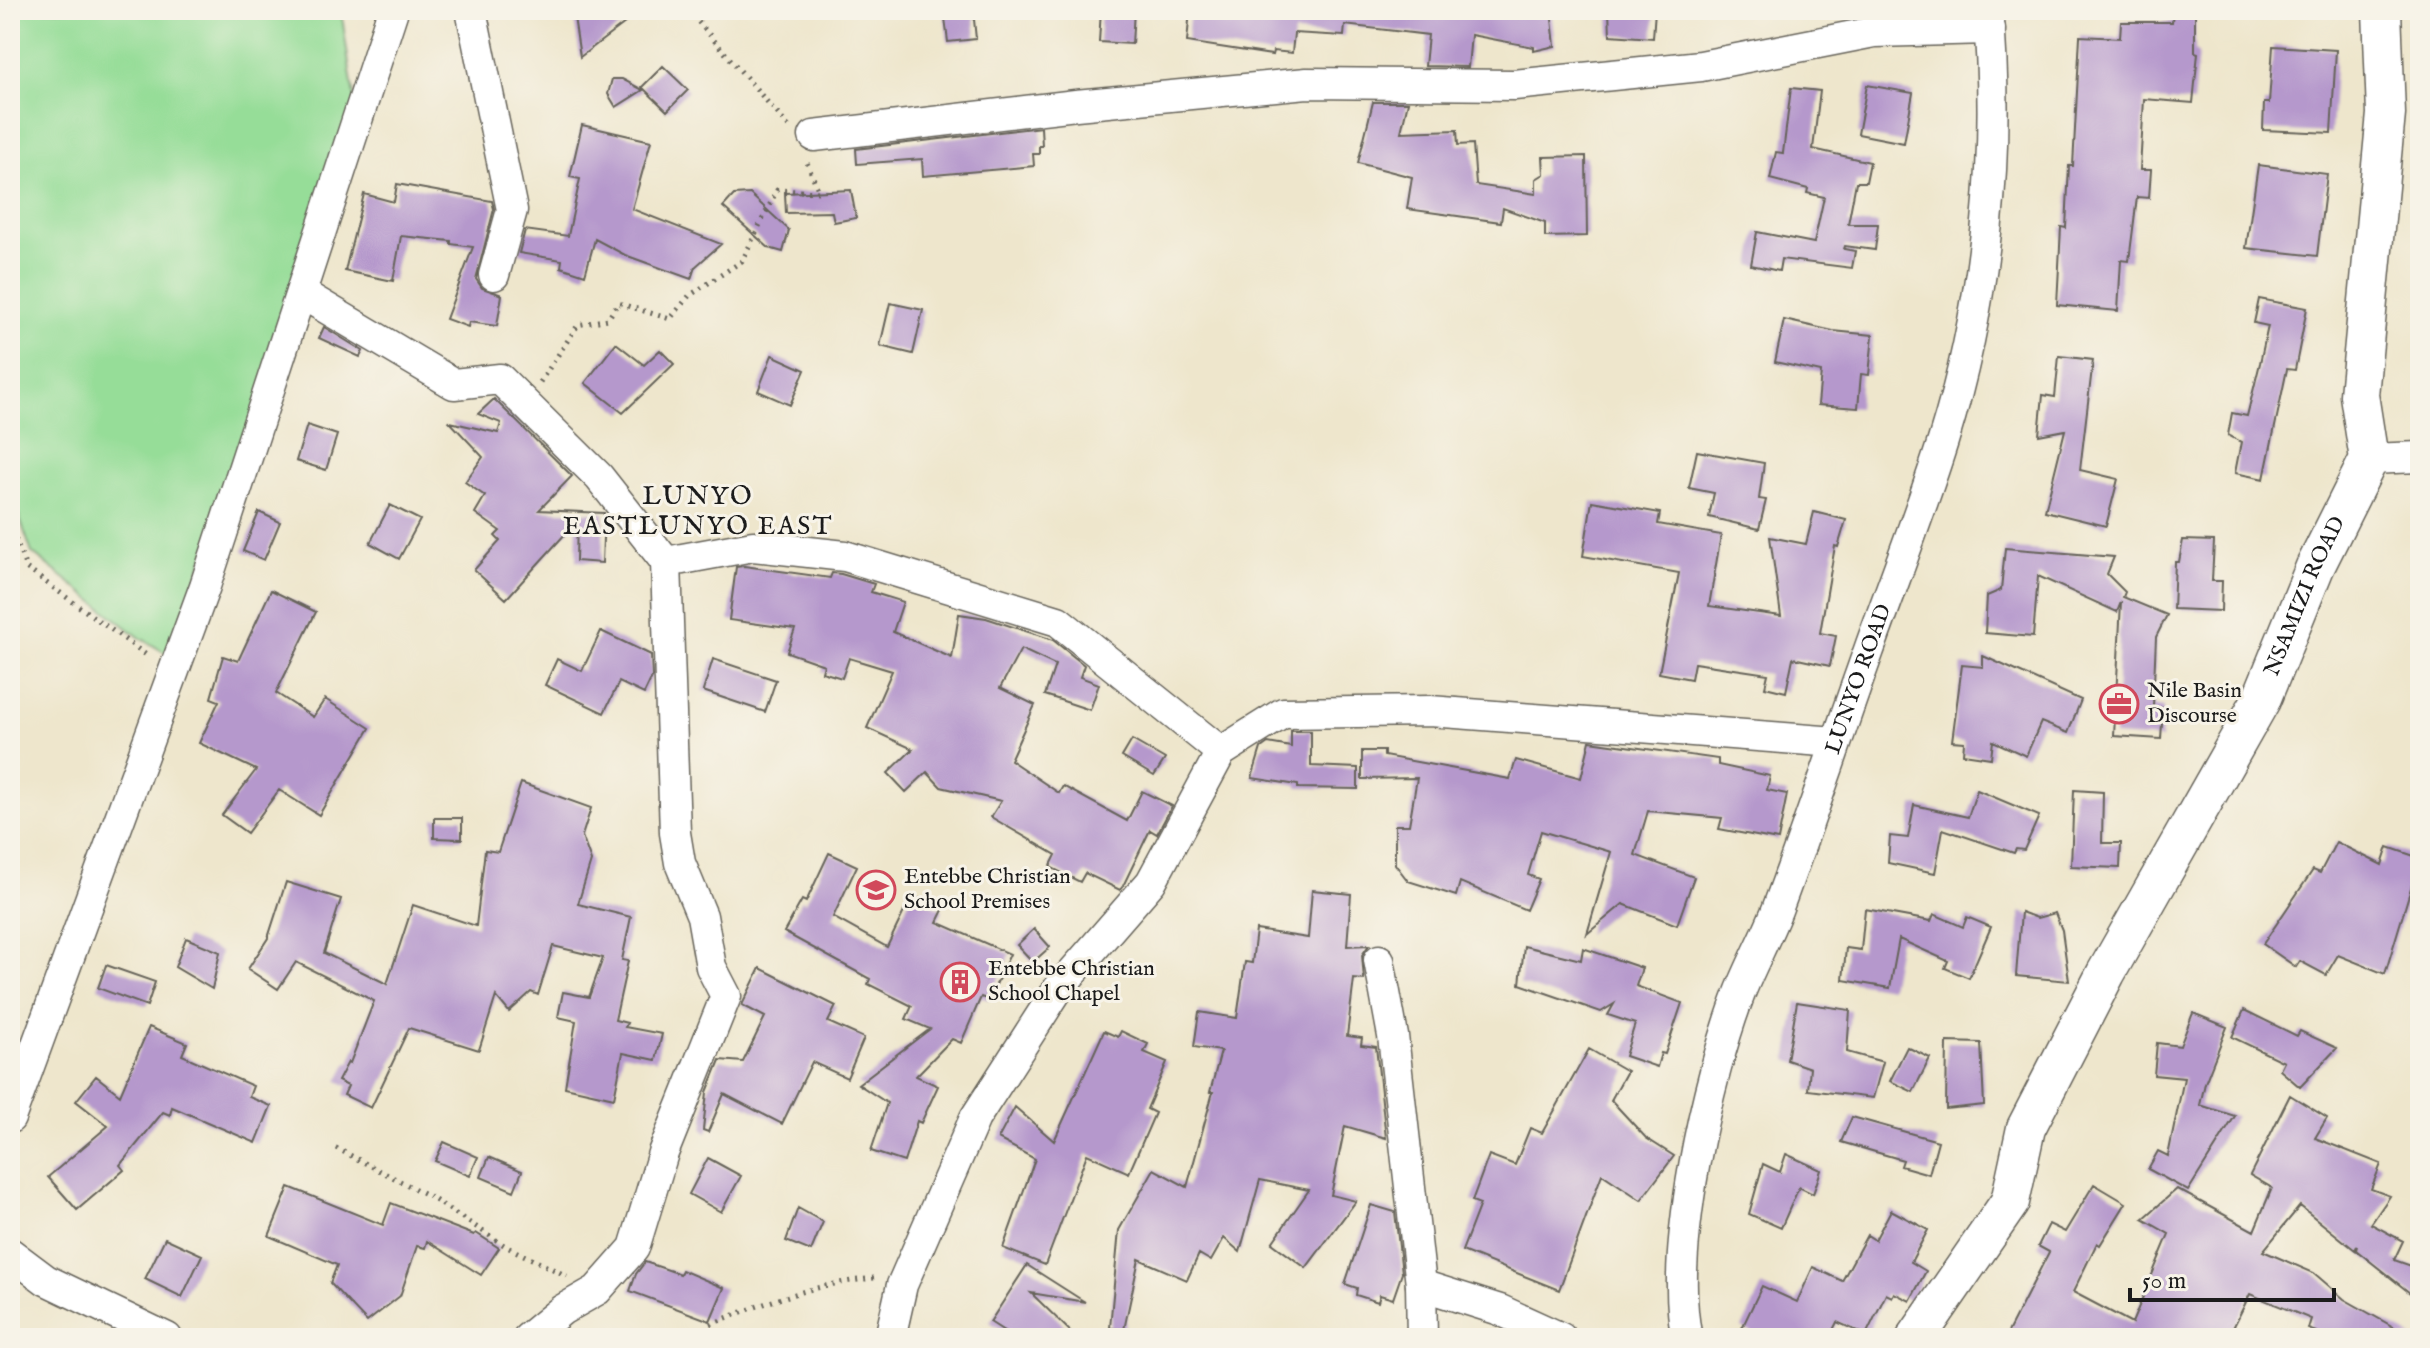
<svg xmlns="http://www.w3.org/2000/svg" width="2430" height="1348" viewBox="0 0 2430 1348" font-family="'IM FELL English',serif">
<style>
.green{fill:#96dd98;stroke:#597c5a;stroke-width:2}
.building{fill:#b598cc}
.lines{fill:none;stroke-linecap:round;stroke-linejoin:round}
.minor-casing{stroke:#66635a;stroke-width:33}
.tertiary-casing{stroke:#66635a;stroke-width:41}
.path{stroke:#66635a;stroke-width:5;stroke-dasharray:2 6;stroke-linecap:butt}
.minor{stroke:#fff;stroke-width:30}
.tertiary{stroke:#fff;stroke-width:38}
.labels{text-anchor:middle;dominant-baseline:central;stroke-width:6;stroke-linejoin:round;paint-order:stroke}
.street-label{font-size:22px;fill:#1c1c1c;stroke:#f7f3e8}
.poi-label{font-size:22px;fill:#1c1c1c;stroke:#f7f3e8;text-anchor:start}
.quarter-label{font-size:26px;letter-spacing:2px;fill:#1c1c1c;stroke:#f7f3e8}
</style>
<rect width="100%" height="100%" fill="#f7f3e8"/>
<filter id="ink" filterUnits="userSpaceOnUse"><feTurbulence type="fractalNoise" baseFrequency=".0125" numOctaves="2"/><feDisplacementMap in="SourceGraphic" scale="16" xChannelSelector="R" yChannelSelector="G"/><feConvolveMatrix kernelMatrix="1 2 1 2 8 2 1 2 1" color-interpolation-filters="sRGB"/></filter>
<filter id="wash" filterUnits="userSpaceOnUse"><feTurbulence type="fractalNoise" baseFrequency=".006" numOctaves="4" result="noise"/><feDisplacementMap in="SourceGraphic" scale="32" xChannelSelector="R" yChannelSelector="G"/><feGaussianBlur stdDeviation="1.8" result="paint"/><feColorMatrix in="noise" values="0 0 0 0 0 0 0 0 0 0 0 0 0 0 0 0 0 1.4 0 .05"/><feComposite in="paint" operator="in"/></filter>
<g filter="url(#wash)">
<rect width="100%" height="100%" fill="#eee6cc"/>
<!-- green -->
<path class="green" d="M10 10H341L358 124 169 655 139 637 32 553 10 491Z"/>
<g id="blocks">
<!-- building -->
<path class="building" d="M573 10H642L580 57Z
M944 10H973L976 39 948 42Z
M1101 10H1134L1132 44 1099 42Z
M1190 10H1495L1494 16 1551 10 1555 46 1534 51V47L1471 35 1468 67 1425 66 1428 35 1345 25 1344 36 1294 33 1292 53 1273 51 1272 55 1187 42Z
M1609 10H1655L1653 38 1610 35Z
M2173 10H2195V52L2198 53 2193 103 2144 99 2140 170H2151L2149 198 2137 197 2129 261 2121 260 2118 311 2057 305 2061 227 2066 228 2069 166H2073L2080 36 2120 38 2121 22H2172Z
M2273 46 2336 50 2331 133 2263 130 2264 103H2269Z
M663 66 688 90 667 111 642 87Z
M612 79H622L643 90 616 107 608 94Z
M1867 85 1913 93 1904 143 1858 134Z
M1791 88 1820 91 1813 149 1870 162 1866 182H1856L1848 224H1878L1875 250 1845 246 1844 249 1855 251 1852 268 1781 259 1779 271 1751 265 1757 232 1814 243 1824 197 1807 193 1808 189 1770 179 1776 152 1783 153Z
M1373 102H1408L1401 132 1457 130 1458 145 1473 144 1476 185 1536 194V179L1544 174 1543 157 1586 156 1587 236 1545 237V223L1503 208 1501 222 1407 209 1412 177 1358 163Z
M582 125 651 141 632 209 721 244 695 267 691 279 625 255 595 239 585 275 561 267 562 260 519 253 525 230 568 236 580 179 570 177Z
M1041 127 1042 146H1039V154H1033L1034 166 923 176 922 159 857 164 856 149Z
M2258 165 2327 174 2317 256 2246 248Z
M397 184 492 201 494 209 476 279 482 288 502 295 497 326 469 322 468 327 446 319 473 247 451 244V241L401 236 393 281 345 271 364 194 394 202Z
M851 190 856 218 834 222 832 212 786 213 785 193Z
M750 194 789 230 783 252 769 248 723 207 734 195Z
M2259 299 2307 308 2295 370 2287 369 2264 479 2235 473 2241 442 2228 435 2232 413 2247 416 2260 363 2268 326 2254 323Z
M890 303 923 310 913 354 880 346Z
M1784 320 1833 331 1873 335 1869 375 1861 374 1858 408 1818 405 1821 372 1775 362Z
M324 327 363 351 360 357 319 338Z
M616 343 644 365 660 350 674 364 623 413 585 383Z
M772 355 805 370 790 405 758 391Z
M2059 356 2093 360 2080 470 2118 479 2106 526 2045 511 2065 430 2039 435 2043 395 2055 397Z
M494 399 572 476 539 510 604 513 602 563 576 561 577 521 506 599 474 570 500 541 495 536 500 531 475 513 485 496 465 482 483 457 450 422 498 433 501 423 478 414Z
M307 425 337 435 326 470 296 461Z
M1697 451 1764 463 1759 499 1766 500 1759 529 1709 517 1714 493 1689 488Z
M1592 501 1660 513 1658 524 1721 535 1709 606 1781 616 1770 537 1806 544 1814 512 1846 520 1838 547 1835 546 1820 633 1836 636 1830 666 1793 658 1786 692 1765 687 1768 674 1694 663 1691 679 1659 673 1679 573 1583 556Z
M390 505 420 520 399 559 370 543Z
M259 512 280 522 264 560 243 551Z
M2183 540 2214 541 2212 581H2222L2221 611 2173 609 2175 562H2179Z
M2005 548 2114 557 2107 574 2125 592 2123 597 2167 615 2156 637 2153 707 2163 708 2161 739 2114 736 2121 602 2117 612 2038 576 2033 637 1985 633 1987 596 2001 590Z
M744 566 830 578 832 573 841 574 874 584 871 592 903 602 893 632 952 658 959 614 986 618 1053 640 1084 665 1080 677 1099 684 1090 710 1045 695 1055 665 1021 649 1000 688 1035 705 1010 760 1059 793 1063 786 1127 821 1142 791 1172 806 1157 834 1150 830 1123 886 1120 890 1085 873 1080 882 1050 867 1056 855 991 817 1001 801 941 787 927 772 906 792 888 773 913 749 867 728 892 671 849 658 842 678 822 672 824 665 787 652 795 629 729 620 736 567Z
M271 590 316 612 276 693 313 717 325 699 370 728 319 815 279 790 247 833 222 815 256 770 199 743 219 701 211 698 223 656 238 661Z
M601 631 651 655 652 677 644 694 619 682 604 713 545 685 557 659 582 671Z
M1983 656 2081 700 2068 733 2041 722 2026 756 1993 741 1991 758 1963 754 1964 742 1952 741 1962 665 1983 667Z
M713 659 776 680 765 712 703 691Z
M1291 731H1311V766L1358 768V789L1298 788V785L1252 778 1261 748 1268 743 1291 747Z
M1132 740 1165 759 1154 776 1122 757Z
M1590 741 1718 759V765L1770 776 1767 790 1787 794 1778 840 1719 829 1722 818 1648 811 1635 855 1694 877 1677 925 1623 904 1587 934 1611 852 1541 831 1528 875 1539 879 1526 910 1460 882 1456 896 1408 881 1395 864V825H1409L1417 778 1362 779V751H1384V756L1510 779 1516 760 1581 778Z
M521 783 591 808 582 836 591 861 578 904 631 917 622 960 628 961 615 1020 627 1023 625 1027 662 1034 656 1060 623 1053 614 1098 565 1087 576 1021 558 1017 563 992 589 997 603 958 553 946 538 995 531 992 509 1012 496 996 479 1050 409 1028 371 1108 344 1095 348 1086 338 1081 348 1062 350 1063 374 1001 296 962 278 989 248 969 268 938 286 882 341 899 324 953 387 984 413 905 476 926 485 850 498 852Z
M1977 790 2039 816 2024 850 2016 849 2014 853 1943 829 1935 873 1888 863 1890 836 1908 838 1914 805 1968 817Z
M2074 790 2103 792 2102 843H2121L2120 868 2071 866Z
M434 818H462V839L434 838Z
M2336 842 2382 865 2388 847 2420 858 2385 974 2338 955 2326 975 2300 961 2296 967 2263 944 2313 870 2320 873Z
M829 853 857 866 833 917 887 947 912 895 943 910 937 922 1010 954 989 1000 981 997 961 1043 952 1039 916 1076 938 1086 921 1123 917 1121 904 1162 871 1151 887 1103 858 1084 930 1029 906 1019 912 1006 868 984 870 979 784 932 802 900 806 902Z
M1312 890 1351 894 1347 946 1369 945 1362 955 1364 980 1354 979 1347 1036 1362 1038 1361 1045 1376 1047 1386 1138 1345 1126 1331 1195 1356 1201 1306 1268 1272 1243 1309 1190 1260 1180 1240 1252 1224 1238 1211 1261 1199 1254 1187 1280 1139 1259 1124 1330 1110 1328 1119 1230 1154 1169 1187 1187 1213 1092H1210L1221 1051 1194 1047 1199 1012 1237 1018 1245 962 1252 963 1256 930 1308 938Z
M1865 909 1931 921 1934 914 1963 927 1967 917 1991 927 1969 978 1945 968 1948 961 1899 939 1890 988 1843 980 1846 948 1861 950Z
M2021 912 2037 918 2055 913 2062 930 2069 981 2016 976Z
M1034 929 1050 947 1033 962 1017 945Z
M186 938 220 952 212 989 175 967Z
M1524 946 1581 960 1583 948 1642 968 1636 986 1682 1003 1665 1054 1661 1053 1657 1067 1625 1056 1635 1024 1608 1015 1614 1004 1601 1012 1520 984Z
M106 965 155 982 147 1006 98 988Z
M760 968 836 1006 828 1022 864 1038 847 1078 812 1062 782 1124 724 1094 708 1132 703 1130 707 1092 720 1060 743 1062 765 1017 742 1005Z
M1797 1002 1850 1010 1847 1052 1883 1062 1873 1098 1808 1090 1810 1068 1787 1060Z
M2244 1010 2297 1036 2300 1031 2337 1048 2300 1087 2280 1070 2284 1062 2232 1037Z
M2193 1013 2227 1027 2205 1083 2200 1105 2235 1116 2188 1191 2148 1169 2158 1151 2168 1156 2184 1078 2154 1075 2157 1043 2180 1046Z
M149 1027 187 1043 182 1055 253 1086 249 1097 271 1106 256 1143 172 1107 170 1115 163 1112 120 1165 124 1170 77 1210 48 1177 108 1126 76 1101 96 1076 120 1095Z
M1104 1031 1118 1037 1121 1031 1148 1044 1144 1052 1167 1062 1147 1109 1155 1113 1129 1173 1087 1154 1045 1265 1003 1248 1035 1159 998 1139 1015 1107 1054 1141Z
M1947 1042 1981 1043 1984 1105 1946 1109Z
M1907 1047 1930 1058 1913 1092 1890 1081Z
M1589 1049 1627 1071 1611 1100 1646 1138 1674 1156 1641 1200 1602 1174 1559 1290 1462 1251 1480 1204 1472 1201 1489 1155 1515 1165 1530 1128 1542 1133Z
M2290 1095 2327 1118 2315 1138 2381 1164 2371 1189 2390 1196 2371 1224 2403 1241 2394 1260 2420 1269V1301L2356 1250 2357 1246 2355 1250 2300 1206 2263 1251 2314 1273 2344 1299 2413 1338H2332L2308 1329 2311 1319 2250 1294 2228 1338H2005L2049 1252 2038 1246 2049 1224 2065 1232 2094 1184 2126 1203 2100 1245 2097 1243 2073 1292 2132 1323 2169 1234 2143 1219 2177 1189 2254 1231 2272 1188 2250 1175Z
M1852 1117 1938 1141 1929 1174 1901 1166 1903 1160 1841 1142Z
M444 1142 478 1157 470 1176 435 1161Z
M1786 1154 1821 1170 1813 1194 1799 1187 1781 1228 1749 1214 1763 1164 1780 1172Z
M489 1157 522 1171 514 1191 481 1177Z
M708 1158 741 1176 721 1212 689 1194Z
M289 1187 383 1225 391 1203 474 1235 476 1233 499 1248 481 1275 427 1241 425 1248 417 1246 400 1296 367 1322 330 1283 337 1265 269 1236Z
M1371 1205 1395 1212 1402 1273 1393 1299 1380 1295 1378 1302 1356 1295 1357 1288 1345 1284Z
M798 1208 823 1222 811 1251 786 1241Z
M1891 1210 1928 1230 1911 1262 1926 1271 1910 1301 1894 1293 1892 1297 1886 1294 1866 1335 1837 1322 1829 1338H1762L1742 1328 1762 1286 1797 1302 1813 1267 1842 1281 1867 1235 1875 1240Z
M165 1238 202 1255 182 1297 145 1279Z
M645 1262 680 1274 682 1270 724 1288 710 1321 630 1291 636 1274Z
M1027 1265 1085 1302 1031 1293 1077 1338H1015L990 1322Z"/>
</g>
</g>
<g filter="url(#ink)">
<use href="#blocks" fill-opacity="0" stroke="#66635a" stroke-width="2"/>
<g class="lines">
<!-- minor casing -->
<g class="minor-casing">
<g id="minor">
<path d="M471 10 512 210 494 275"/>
<path d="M814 136 1076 105 1307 83 1514 85 1701 66 1874 32 1990 29"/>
<path d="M301 293 454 384 500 379 599 477 666 562 753 546 845 556 1058 621 1221 752"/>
<path d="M2369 459 2420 457"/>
<path d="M1379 960 1393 1036 1421 1285 1422 1338"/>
<path d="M10 1118 205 586 393 10"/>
<path d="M10 1253 46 1280 167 1338"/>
<path d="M1421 1285 1500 1310 1561 1338"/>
<path d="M528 1338 562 1310 597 1290 634 1248 663 1153 726 996 711 967 702 916 680 863 675 833 666 562"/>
<path d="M890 1338 902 1285 975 1118 1058 989 1151 882 1221 752 1283 713 1430 711 1836 742"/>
<path id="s1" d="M1687 1338C1668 1253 1708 1075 1740 993 1751 965 1766 938 1777 910 1809 824 1838 736 1869 650 1894 580 1921 511 1943 441 1986 304 2001 153 1988 10"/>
</g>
</g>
<!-- tertiary casing -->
<g class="tertiary-casing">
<g id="tertiary">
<path id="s2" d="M1916 1338 2010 1202 2026 1128 2106 973 2261 700 2315 567 2369 459 2359 395 2386 114 2382 10"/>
</g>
</g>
<!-- path -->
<path class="path" d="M688 10 789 127
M540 382 578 325 608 319 618 303 670 319 689 296 742 261 777 190 819 192 806 160
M10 524 26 568 149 657
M336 1148 427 1195 507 1247 567 1276
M711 1324C764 1303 818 1283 875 1278"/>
<!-- minor -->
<use href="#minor" class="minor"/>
<!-- tertiary -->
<use href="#tertiary" class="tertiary"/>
</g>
</g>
<!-- icons -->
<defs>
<g id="office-ring" transform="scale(2)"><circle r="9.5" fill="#f7f3e8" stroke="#d1495b" stroke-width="1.5"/><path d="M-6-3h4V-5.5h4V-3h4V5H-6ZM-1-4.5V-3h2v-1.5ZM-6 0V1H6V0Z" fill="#d1495b"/></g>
<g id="school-ring" transform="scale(2)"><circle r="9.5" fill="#f7f3e8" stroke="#d1495b" stroke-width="1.5"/><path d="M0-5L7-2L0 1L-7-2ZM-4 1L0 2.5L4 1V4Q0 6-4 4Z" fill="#d1495b"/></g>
<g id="building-ring" transform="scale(2)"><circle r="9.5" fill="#f7f3e8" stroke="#d1495b" stroke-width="1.5"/><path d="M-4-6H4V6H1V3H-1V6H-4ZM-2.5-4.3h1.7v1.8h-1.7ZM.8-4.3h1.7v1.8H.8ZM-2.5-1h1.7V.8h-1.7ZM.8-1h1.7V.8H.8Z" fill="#d1495b"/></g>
</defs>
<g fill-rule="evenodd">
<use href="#office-ring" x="2119" y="704"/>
<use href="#school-ring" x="876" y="890"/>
<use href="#building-ring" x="960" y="982"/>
</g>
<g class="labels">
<!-- street labels -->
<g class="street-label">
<text stroke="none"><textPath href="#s2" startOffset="842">NSAMIZI ROAD</textPath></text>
<text stroke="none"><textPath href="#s1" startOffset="688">LUNYO ROAD</textPath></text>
</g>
<!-- poi labels -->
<g class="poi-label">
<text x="2147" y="691">Nile Basin<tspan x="2147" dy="25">Discourse</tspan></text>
<text x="904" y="877">Entebbe Christian<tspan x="904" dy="25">School Premises</tspan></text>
<text x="988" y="969">Entebbe Christian<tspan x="988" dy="25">School Chapel</tspan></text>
</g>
<!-- quarter labels -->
<g class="quarter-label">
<text x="698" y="496">LUNYO<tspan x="698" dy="30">EASTLUNYO EAST</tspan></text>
</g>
</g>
<!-- margin -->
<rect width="2430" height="1348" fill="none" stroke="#f7f3e8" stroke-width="40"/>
<!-- scale -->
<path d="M2130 1288v12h204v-12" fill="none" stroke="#1c1c1c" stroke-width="4"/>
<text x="2142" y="1288" font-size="24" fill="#1c1c1c" stroke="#f7f3e8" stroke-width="6" paint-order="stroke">50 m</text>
</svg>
